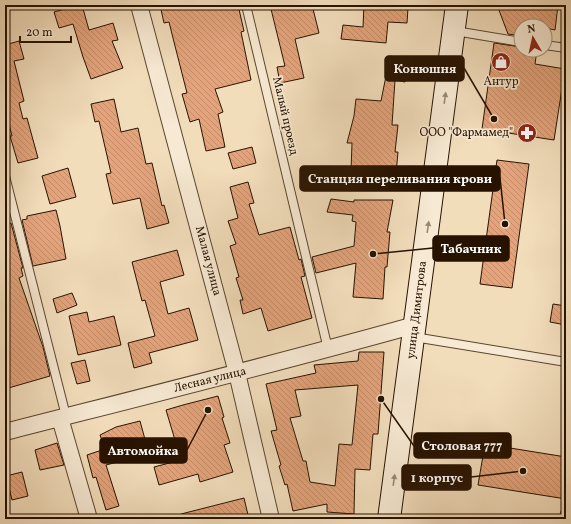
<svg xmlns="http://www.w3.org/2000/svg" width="571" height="524" viewBox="0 0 571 524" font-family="Vollkorn,serif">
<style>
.building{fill:url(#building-back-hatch);stroke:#271200;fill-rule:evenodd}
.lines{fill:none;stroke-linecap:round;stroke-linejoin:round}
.lane-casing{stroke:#5a452f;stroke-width:10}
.street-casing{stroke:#5a452f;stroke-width:18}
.secondary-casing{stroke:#271200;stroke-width:24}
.lane{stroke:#f7e9d3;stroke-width:8}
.street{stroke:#f7e9d3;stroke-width:16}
.secondary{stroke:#f7e9d3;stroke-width:22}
.oneway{fill:#998874}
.labels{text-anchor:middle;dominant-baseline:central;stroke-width:3.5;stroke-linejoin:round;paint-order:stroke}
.poi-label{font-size:12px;fill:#271200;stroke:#f7e9d3}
.street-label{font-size:12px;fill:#271200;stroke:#f7e9d3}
.leader{fill:none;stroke:#271200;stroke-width:1.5}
.callout-dot{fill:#271200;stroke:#f7e9d3;stroke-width:1.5}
.callout{fill:#271200;stroke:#271200;stroke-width:1.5}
.callout-label{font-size:13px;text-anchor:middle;font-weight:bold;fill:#fff}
</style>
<defs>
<pattern id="building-back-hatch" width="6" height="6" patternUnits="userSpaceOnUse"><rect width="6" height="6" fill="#e4a37a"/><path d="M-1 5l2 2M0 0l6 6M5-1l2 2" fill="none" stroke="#c48b68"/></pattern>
</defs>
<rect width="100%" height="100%" fill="#f2ddbb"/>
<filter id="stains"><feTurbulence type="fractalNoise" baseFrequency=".005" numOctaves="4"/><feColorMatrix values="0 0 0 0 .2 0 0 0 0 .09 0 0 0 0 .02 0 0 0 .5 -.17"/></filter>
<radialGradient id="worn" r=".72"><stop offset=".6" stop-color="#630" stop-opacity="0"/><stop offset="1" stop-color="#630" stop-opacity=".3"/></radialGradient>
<!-- building -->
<path class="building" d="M79 5H82L89 30 113 23 118 40 112 41 123 68 91 79 83 57 73 24 59 28 54 12Z
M160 5H238L244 31 241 32 251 80 215 89 223 112 218 114 225 147 206 151 199 119 190 122 182 94 187 93 175 46 169 22 164 23Z
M270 5H312L319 33 295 39 304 78 280 83 277 67 285 66Z
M364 5 408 8 407 23 388 22 386 43 341 39 343 25 363 27Z
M497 5H558L555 30 545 28V26H521V36L508 34Z
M19 41 24 59 14 61 24 101 19 103 23 119 27 118 38 158 18 163 10 136H12L5 108V45Z
M494 43 521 47V50H537L535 64 565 69 554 140 482 129Z
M390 56 409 60 405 82 395 80 392 125H398L395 152H398L396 174 351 171 352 143H347L354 116 356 99 381 101Z
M114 99 121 132 138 128 146 164 152 163 162 206 164 205 169 223 147 229 140 198 113 204 106 174 111 173 99 121 95 122 91 104Z
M252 147 256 163 233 169 228 153Z
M497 160 529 164 512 288 480 284Z
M68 168 76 197 50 204 42 176Z
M248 182 254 203 249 204 259 235 290 227 299 260 301 259 305 276 301 277 312 318 268 331 261 308 243 314 240 300H243L236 278 239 277 230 246 236 244 228 221 238 218 230 187Z
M331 199 354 202V200H393L387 232H390L387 267H385L383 299 353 297 356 263 316 273 312 257 354 246 356 222 352 221 353 215 327 212Z
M56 210 60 226 66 259 33 266 22 220 27 219V216Z
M11 223 23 268H21L23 276 19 278 43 347 50 376 5 389V225Z
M177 250 184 275 160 282 168 314 189 308 198 340 149 353 152 363 134 368 128 343 155 336 145 300 142 301 132 262Z
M72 293 77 305 57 313 53 299Z
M553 304 566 306V325L550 322Z
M87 312 89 322 114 316 121 345 78 355 69 316Z
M359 352H384L378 434H373L370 470 355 469 354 514 327 512V504L293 511 287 484 285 485 279 466 281 465 271 431 277 430 266 384 316 373 314 365 358 361ZM358 385 352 445 339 444 335 486 310 482 306 461H303L290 418 301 416 295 390Z
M85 360 90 381 77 384 71 363Z
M218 396 224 417 222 418 230 443 224 445 233 472 200 482 198 474 159 485 154 467 181 460 166 410 183 405Z
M140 421 149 454 106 465 119 506 106 510 96 477 93 478 87 455 105 449 100 435 116 427Z
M57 443 64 465 40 470 35 450Z
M485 444 566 457V499L478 485Z
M22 472 28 496 12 500 6 476Z
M244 498 248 515 234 519H181V514Z"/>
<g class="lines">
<!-- lane casing -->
<g class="lane-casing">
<path id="lane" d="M246 5 328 349
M455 31 521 42
M545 45 566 48
M5 176 66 416
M414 337 566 362
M564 519 565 513"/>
</g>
<!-- street casing -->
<g class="street-casing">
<path id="street" d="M139 5 237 373 271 519
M60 418 89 519
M5 432C142 397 279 363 415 325"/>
</g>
<!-- secondary casing -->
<g class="secondary-casing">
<path id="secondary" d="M389 519 457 5"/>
</g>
<!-- lane -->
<use href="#lane" class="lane"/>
<!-- street -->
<use href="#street" class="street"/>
<!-- secondary -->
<use href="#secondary" class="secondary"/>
</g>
<!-- one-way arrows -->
<defs><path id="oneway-solid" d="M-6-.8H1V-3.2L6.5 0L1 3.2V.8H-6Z"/></defs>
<g class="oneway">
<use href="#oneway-solid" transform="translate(445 98) rotate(-82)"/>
<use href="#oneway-solid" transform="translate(428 227) rotate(-82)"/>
<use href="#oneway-solid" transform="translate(394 480) rotate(-82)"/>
</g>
<!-- icons -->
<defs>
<g id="shop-disc" transform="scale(1)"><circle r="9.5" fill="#8f2418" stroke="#f7e9d3"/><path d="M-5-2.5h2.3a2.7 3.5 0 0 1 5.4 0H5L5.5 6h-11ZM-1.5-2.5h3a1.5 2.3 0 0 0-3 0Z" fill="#fff"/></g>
<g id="pharmacy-disc" transform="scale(1)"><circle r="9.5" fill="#8f2418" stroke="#f7e9d3"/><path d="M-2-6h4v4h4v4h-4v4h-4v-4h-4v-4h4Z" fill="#fff"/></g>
</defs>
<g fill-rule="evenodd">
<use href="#shop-disc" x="501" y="62"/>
<use href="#pharmacy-disc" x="527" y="133"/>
</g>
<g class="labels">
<!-- poi labels -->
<g class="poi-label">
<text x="501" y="82">Антур</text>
<text x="513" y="133" text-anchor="end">ООО "Фармамед"</text>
</g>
<!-- street labels -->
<g class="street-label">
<text transform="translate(285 116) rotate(77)">Малый проезд</text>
<text transform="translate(208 261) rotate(75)">Малая улица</text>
<text transform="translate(417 310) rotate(-83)">улица Димитрова</text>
<text transform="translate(210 380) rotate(-14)">Лесная улица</text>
</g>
</g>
<!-- callouts -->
<path class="leader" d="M494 119L464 68M505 224L500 178M373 254L433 248M381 399L414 446M208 410L187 450M523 471L471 477"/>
<g class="callout-dot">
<circle cx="494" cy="119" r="4"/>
<circle cx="505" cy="224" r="4"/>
<circle cx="373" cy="254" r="4"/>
<circle cx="381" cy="399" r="4"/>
<circle cx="208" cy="410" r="4"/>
<circle cx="523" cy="471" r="4"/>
</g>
<g class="callout">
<rect x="385" y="56" width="79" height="25" rx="4"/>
<rect x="300" y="166" width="200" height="25" rx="4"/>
<rect x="433" y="236" width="76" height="25" rx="4"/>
<rect x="414" y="433" width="97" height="25" rx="4"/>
<rect x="100" y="438" width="87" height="25" rx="4"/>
<rect x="402" y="465" width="69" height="25" rx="4"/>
</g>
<g class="callout-label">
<text x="425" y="73">Конюшня</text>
<text x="400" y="183">Станция переливания крови</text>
<text x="471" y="253">Табачник</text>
<text x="462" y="450">Столовая 777</text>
<text x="143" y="455">Автомойка</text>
<text x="437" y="482">1 корпус</text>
</g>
<!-- margin -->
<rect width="571" height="524" fill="none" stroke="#f2ddbb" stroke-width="20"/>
<rect x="6" y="6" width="559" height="512" fill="none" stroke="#271200" stroke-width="2"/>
<rect x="10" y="10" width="551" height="504" fill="none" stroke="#271200"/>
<!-- north arrow -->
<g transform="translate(533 38) rotate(351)"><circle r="19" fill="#f7e9d3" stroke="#a4937f"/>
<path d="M0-3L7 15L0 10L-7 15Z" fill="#8f2418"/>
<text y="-6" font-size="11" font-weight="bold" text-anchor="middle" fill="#271200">N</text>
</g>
<!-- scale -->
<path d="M20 36v6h51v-6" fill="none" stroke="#271200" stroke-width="2"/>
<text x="26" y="36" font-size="12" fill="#271200" stroke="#f7e9d3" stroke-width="3" paint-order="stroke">20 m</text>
<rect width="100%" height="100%" filter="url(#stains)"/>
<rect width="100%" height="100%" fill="url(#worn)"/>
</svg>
